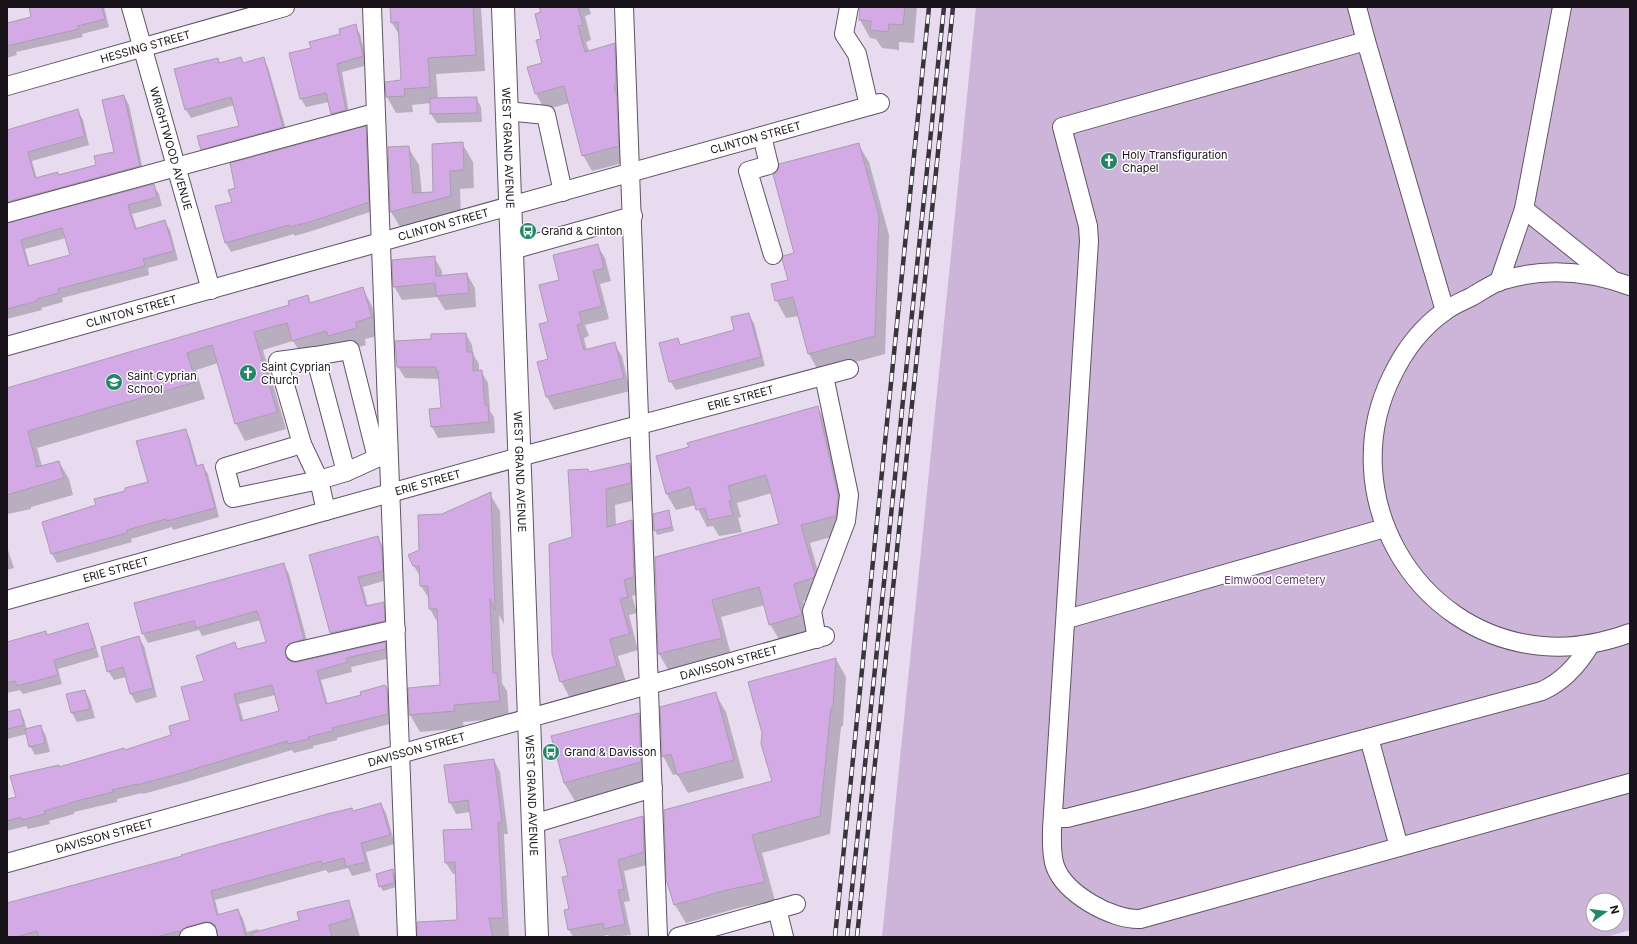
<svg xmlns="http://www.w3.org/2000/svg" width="1637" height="944" viewBox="0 0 1637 944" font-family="Inter,sans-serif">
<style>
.green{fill:#cdb4d9;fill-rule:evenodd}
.shadow{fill:#0003;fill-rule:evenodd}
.building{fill:#d3a9e6;stroke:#aa9db0;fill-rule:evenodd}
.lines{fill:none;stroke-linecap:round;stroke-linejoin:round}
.minor-casing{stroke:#605465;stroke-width:20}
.major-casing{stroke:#605465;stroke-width:24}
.minor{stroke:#fff;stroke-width:18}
.major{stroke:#fff;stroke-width:22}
.rail-casing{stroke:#39333c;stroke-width:4.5}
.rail{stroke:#fff;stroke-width:3;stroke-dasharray:9;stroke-linecap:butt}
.labels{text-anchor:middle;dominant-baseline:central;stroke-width:3;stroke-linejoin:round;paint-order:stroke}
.street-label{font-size:11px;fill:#18131a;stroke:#fff}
.poi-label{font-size:11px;fill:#18131a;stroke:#fff;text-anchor:start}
.park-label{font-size:11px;fill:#67347d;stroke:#fff}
</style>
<rect width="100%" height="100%" fill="#e8daef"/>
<!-- green -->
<path class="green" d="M976 7H1630V930L1606 937H882ZM1593 900H1617V924H1593Z"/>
<!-- shadow -->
<path class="shadow" d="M30 7H104L109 27 82 34 83 37 16 52 17 55 7 58V24L33 17Z
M391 7H481L485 71 436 74 438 99 476 98 481 107 482 122 437 123 431 114V103L412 105 413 112 396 113 387 97 402 81 400 36 392 23Z
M540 7H589L591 14 585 16 591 40 586 42 589 51 614 45 623 60 627 162 592 171 583 155 569 103 545 110 536 94 528 67 543 64Z
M861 7H917L914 43 899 42V50L882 48 876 39 870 38 860 20Z
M355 26 360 34 368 65 342 72 350 119 337 122 332 114 329 102 306 107 301 99 291 53 312 48 341 34Z
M240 58 244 64 263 59 268 67 288 136 206 158 201 149 240 126 234 105 191 118 186 110 175 70 218 59 220 64Z
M124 96 129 105 144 175 7 214V131L78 111 83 120 89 145 32 161 37 179 57 173 59 176 97 166 115 152Z
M365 128 370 136 373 211 315 230 295 236 294 234 231 252 226 243 216 207 233 202Z
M462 143 473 162 474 188 460 189 461 215 402 230 391 212 389 148 408 147 419 165 422 194 434 193Z
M858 144 869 162 889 235 885 354 819 372 809 354 799 316 786 318 776 300 789 281 796 254Z
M153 185 159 194 162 206 132 214 137 229 165 222 170 230 178 260 148 268 149 275 62 298 63 302 41 308 42 310 7 319V224ZM66 238 71 256 30 267 25 249Z
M597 245 605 258 611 281 600 284 609 319 585 325 589 336 584 338 587 350 614 344 622 356 630 391 554 410 547 397 538 362 550 360 549 322 561 281Z
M434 257 442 271V276L467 274 475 288 476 307 445 310 437 297 402 300 394 286Z
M363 289 372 306 381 335 365 339 366 345 338 353 303 357 293 341 263 350 286 429 245 441 236 424 218 363 196 370 205 399 37 448 42 466 59 462 69 479 73 495 31 507V509L8 514 7 389 290 306 307 296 311 304Z
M748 314 754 323 765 366 676 390 670 381 678 339 681 346 735 331Z
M466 334 472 345 473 354 479 364V371H481L488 383 490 411 494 417 495 433 438 438 432 427 442 409 440 379 405 378 398 367 432 340Z
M818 408 827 425 848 513 845 533 810 543 824 592 823 596 803 601 811 633 780 641 770 624 765 605 721 617 731 655 669 671 659 654 656 558 780 524 772 493 737 503 741 517 738 518 742 532 719 536 713 526 707 527 696 505 676 510 666 493 690 448Z
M185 430 190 439 198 467 202 465 208 474 219 517 173 530 172 527 131 539 132 542 57 563 52 554 43 523 97 506 149 483Z
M630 464 639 480 640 499 615 505 616 526 632 521 641 537 643 593 632 596 637 613 629 615 638 650 618 656 626 682 570 698 561 681 573 538 589 473Z
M490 494 500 511 504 624 499 615 502 683 507 691 509 718 463 722 464 728 420 732 410 715 441 686 439 625 430 609V600L421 586V578L414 566 420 551 442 515Z
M669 512 674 531 657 535 655 530Z
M378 538 383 547 387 559V580L363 587 368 607 383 603 389 612V630L337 642 331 633 310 555Z
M7 547 14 568 7 570Z
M284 565 289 574 309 648 293 654 290 661 297 663 385 643 390 652V658L351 667 352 672 321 680 328 705 362 695 384 686 392 700 393 723 337 738V740L313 746V748L294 753 292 750 183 783 143 794 142 793 117 799V802L74 812V814L49 821 50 824 28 829 26 826 7 831V800L17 797 59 768 125 751 172 736 191 721 205 681 235 644 238 650 267 643 261 620 202 636 199 630 148 643 143 634 135 604ZM275 695 280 711 244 722 239 704Z
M87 624 92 633 99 657 58 669 62 684 23 694 20 690 7 693V644L46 633 47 636Z
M138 637 144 646 157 697 136 703 131 694 126 677 114 680 108 671Z
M836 659 846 677 843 726 841 727 830 834 762 853 775 901 738 908 686 923 675 905 667 879 773 782Z
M85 691 90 700 95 718 77 722 72 713 68 695Z
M715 693 726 712 744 778 688 793 677 774 673 775 663 756Z
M19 710 24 719 27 730 41 727 46 736 50 752 35 755 30 746 27 734 7 739V713Z
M639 714 649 732 651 780 575 801 564 783 552 737Z
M494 760 500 772 508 834H504L509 937H418L458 921 456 874H453L446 863 473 830 471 812 456 814 450 802Z
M381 804 386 813 395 844 366 852 371 871 352 876 348 868 328 873 326 870 215 900 219 915 238 910 243 919 247 932 258 929 260 932 300 921 348 901 353 911 360 937H219L218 932 215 931 192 937H7V904L183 857 352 809 353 812Z
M643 817 649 829 651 864 624 871 630 901 624 902 631 935 610 937 608 935 598 937H573L569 930 565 911 571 910 570 876Z
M393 871 395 875 396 887 383 891 380 886Z"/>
<!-- building -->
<path class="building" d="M29 7H102L105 19 78 26 79 29 7 46V23L31 17Z
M390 7H473L476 55 428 58 430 87 404 89 405 96 386 97 385 82 401 80 398 22 391 23Z
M539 7H578L583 25 578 26 585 52 615 43 616 85 614 86 617 96 619 146 582 156 564 86 535 94 527 67 542 63 536 40 541 39 535 14 541 12Z
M860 7H905L903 25 889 24 888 32 870 30 871 21 859 20Z
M356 24 363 56 337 64 346 110 331 114 326 93 300 99 289 53 311 48 309 42 340 34 339 29Z
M241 57 243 63 264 57 283 127 201 150 197 136 239 126 231 97 185 110 174 69 218 58 219 63Z
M124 95 140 166 7 202V130L78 109 85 136 28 152 35 178 58 172V175L96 165 94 156 114 152 102 100Z
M477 97V113L430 114V98Z
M366 126 369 202 310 222 290 227 289 225 225 243 215 206 232 202 228 190 235 188 230 163Z
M463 142 464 170 450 171 451 196 390 212 388 147 409 146 413 193 433 192 432 144Z
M859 143 879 216 875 336 808 354 793 297 775 301 771 284 788 280 782 259 783 256 794 253 773 174 777 172 779 164Z
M154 184 157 197 128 205 135 229 165 220 174 251 143 259 145 266 58 289 59 293 37 299V301L7 309V223ZM62 228 70 255 28 266 21 240Z
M598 244 604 268 593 271 602 306 579 312 582 323 577 325 584 350 615 342 624 378 546 397 537 362 548 359 539 324 548 322 539 285 559 280 553 255Z
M435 256 436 276 467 273 469 293 436 296 435 283 393 287 392 260Z
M363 287 372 317 356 322 357 328 328 336 326 331 292 341 287 323 254 332 277 412 235 424 212 345 187 353 196 382 28 431 37 467 59 461 64 478 7 495V388L289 305 288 301 308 295 310 303Z
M749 313 761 357 669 382 659 343 678 338 680 345 734 330 731 317Z
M466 333 467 352H473V371L482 370 485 405H488L489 422 431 427 429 409 441 408 438 371H436V367H397L395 341 431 339V334Z
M818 406 838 495 836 516 801 525 815 574 813 578 794 584 802 615 769 625 759 587 712 600 722 638 658 654 655 557 779 524 766 475 728 486 732 500 729 501 733 515 708 520 705 508 696 510 690 487 666 494 656 456 689 447 687 443Z
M186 429 196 466 203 464 215 508 167 521 166 519 127 530V533L51 554 42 522 96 505 94 499 125 491V488L148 482 136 441Z
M630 463 631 483 606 489 607 527 632 520 634 577 624 580 628 597 620 599 630 634 610 639 617 666 560 682 552 654 549 544 572 537 568 470 588 469 589 472Z
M491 492 495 610 490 599 493 673H497L500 701 454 705 455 711 409 715 408 688 440 685 437 609H429L428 586H420L419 566H413L408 555 419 550 418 515 442 514Z
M669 510 672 527 654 531 653 514Z
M378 536 382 549 383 571 358 577 366 606 384 602 385 621 330 633 309 555Z
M284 563 304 639 288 645 285 649 287 659 292 662H297L385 642 386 649 346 658 348 662 317 671 326 704 361 695 360 692 385 685 387 689 388 714 332 728 333 731 308 737 309 739 288 744 287 741 178 774 137 785V784L112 790 113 792 69 803V804L44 811 45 814 22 820 21 817 7 821V799L16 797 10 776 59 765V767L124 748 125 750 171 735 169 726 190 720 181 687 204 681 196 656 235 642 237 649 266 642 257 611 196 628 194 621 142 634 134 603ZM272 685 279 711 241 721 234 694Z
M88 623 95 648 54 660 58 675 17 686 15 681 7 683V642L46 631 47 635Z
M139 636 153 688 130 694 123 667 107 672 101 647Z
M836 658 833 708H831L820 816 752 835 765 882 727 890 674 905 666 879 664 810 772 781 761 744 762 733 748 682Z
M85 690 90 709 71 713 66 694Z
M716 692 734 760 677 775 671 754 662 757 660 707Z
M20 709 24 725 7 729V712Z
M639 713 641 762 564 783 551 736Z
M41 725 45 743 29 747 25 729Z
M494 759 502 822 498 823 503 918H489L493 937H417V922L457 920 455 862 445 863 443 830 472 829 468 800 449 803 444 765Z
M381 803 390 835 361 843 366 862 346 867 344 858 322 864 321 861 211 891 217 915 238 909 246 937H218L215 925 210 922H205L186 927 180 933 179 931 157 937H39L37 931 16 937H7V903L182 856 181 855 327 814 352 808 353 811Z
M643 816 644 852 618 860 624 889 618 890 625 924 604 929 603 923 568 930 564 910 569 909 562 877 568 876 559 840Z
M393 869 394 883 379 887 376 874Z
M349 900 353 918 329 925 332 937H252V933L299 920 297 912Z"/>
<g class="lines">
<!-- minor casing -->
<g class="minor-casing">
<g id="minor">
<path id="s1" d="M131 7 211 290"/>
<path d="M372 7 407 937"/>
<path d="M624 7 658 937"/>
<path d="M849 7 844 34 857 54 869 106"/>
<path d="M1357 7 1366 41 1062 127 1088 226 1089 241 1052 829C1052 841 1051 855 1055 866 1065 894 1112 920 1140 919L1630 783"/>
<path d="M1366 41 1445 311"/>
<path id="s2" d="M7 86 285 7"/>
<path d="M507 111 546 115 563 192"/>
<path d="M762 136 769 165 748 171 773 255"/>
<path d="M1524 209 1609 277"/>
<path d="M7 213 375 113"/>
<path d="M512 250 633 216"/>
<path d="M1499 282 1524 209 1562 7"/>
<path d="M1630 286C1588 271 1544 267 1500 281 1490 285 1480 292 1471 297 1463 301 1453 305 1445 311 1422 327 1404 351 1392 376 1334 493 1413 635 1543 646 1573 649 1602 643 1630 633"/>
<path id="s3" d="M7 346 880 103"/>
<path d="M315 356 346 472 319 480 233 498 225 467 302 444 278 361Z"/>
<path d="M315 356 350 350 377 458 346 472"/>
<path d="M302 444 319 480 326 511"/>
<path id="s4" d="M7 600 519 457 849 369"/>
<path d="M1067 619 1385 528"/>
<path d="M817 639 812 611 846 521 849 495 824 376"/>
<path d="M295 652 396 629"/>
<path d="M1369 738 1399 847"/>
<path d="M1053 818H1067L1142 799 1542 691C1564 681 1578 665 1590 645"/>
<path d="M533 824 653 788"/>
<path id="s5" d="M7 863 825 636"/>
<path d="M777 909 784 937"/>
<path d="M189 937 207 932 208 937"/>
<path d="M678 937 796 904"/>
</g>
</g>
<!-- major casing -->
<g class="major-casing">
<g id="major">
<path id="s6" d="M503 7 537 937"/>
</g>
</g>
<!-- minor -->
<use href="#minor" class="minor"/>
<!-- major -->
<use href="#major" class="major"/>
<!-- rail casing -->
<g class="rail-casing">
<path id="rail" d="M835 937 929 7
M847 937 944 7
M857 937 953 7"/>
</g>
<!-- rail -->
<use href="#rail" class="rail"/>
</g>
<!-- icons -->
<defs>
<g id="church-disc" transform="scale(0.9)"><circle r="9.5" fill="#228864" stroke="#fff"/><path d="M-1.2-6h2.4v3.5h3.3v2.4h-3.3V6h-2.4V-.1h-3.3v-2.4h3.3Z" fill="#fff"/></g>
<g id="bus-disc" transform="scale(0.9)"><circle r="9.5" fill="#228864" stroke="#fff"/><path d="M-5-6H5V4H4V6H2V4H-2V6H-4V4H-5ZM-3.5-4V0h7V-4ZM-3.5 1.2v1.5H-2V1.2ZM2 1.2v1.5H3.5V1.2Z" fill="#fff"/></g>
<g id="school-disc" transform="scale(0.9)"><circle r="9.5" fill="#228864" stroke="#fff"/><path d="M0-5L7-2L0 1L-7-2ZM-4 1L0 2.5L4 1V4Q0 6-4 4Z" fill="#fff"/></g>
</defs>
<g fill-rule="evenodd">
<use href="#church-disc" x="1109" y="161"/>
<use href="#bus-disc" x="528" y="231"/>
<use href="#church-disc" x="248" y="373"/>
<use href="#school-disc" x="114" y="382"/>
<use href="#bus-disc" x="551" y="752"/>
</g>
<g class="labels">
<!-- street labels -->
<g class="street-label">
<text stroke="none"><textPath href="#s2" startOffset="144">HESSING STREET</textPath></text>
<text stroke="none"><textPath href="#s3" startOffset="777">CLINTON STREET</textPath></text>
<text stroke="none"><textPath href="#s1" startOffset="147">WRIGHTWOOD AVENUE</textPath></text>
<text stroke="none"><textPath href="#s6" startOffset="141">WEST GRAND AVENUE</textPath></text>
<text stroke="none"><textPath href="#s3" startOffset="453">CLINTON STREET</textPath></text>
<text stroke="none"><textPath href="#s3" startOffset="129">CLINTON STREET</textPath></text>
<text stroke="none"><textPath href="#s4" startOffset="761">ERIE STREET</textPath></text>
<text stroke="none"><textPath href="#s6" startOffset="465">WEST GRAND AVENUE</textPath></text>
<text stroke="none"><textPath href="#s4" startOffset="437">ERIE STREET</textPath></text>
<text stroke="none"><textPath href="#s4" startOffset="113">ERIE STREET</textPath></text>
<text stroke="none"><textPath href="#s5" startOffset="749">DAVISSON STREET</textPath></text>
<text stroke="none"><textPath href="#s5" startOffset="425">DAVISSON STREET</textPath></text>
<text stroke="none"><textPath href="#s6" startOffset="789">WEST GRAND AVENUE</textPath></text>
<text stroke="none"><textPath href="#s5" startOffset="101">DAVISSON STREET</textPath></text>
</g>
<!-- poi labels -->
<g class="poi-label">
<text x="1122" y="155">Holy Transfiguration<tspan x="1122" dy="13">Chapel</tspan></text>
<text x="541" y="231">Grand &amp; Clinton</text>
<text x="261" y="367">Saint Cyprian<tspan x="261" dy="13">Church</tspan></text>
<text x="127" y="376">Saint Cyprian<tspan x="127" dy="13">School</tspan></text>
<text x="564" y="752">Grand &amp; Davisson</text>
</g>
<!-- park labels -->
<g class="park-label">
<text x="1275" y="580">Elmwood Cemetery</text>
</g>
</g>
<!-- border -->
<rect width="1637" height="944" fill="none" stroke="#18131a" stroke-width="16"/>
<!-- north arrow -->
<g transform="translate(1605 912) rotate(76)"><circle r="19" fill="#ffffff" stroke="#a3a1a3"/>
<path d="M0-3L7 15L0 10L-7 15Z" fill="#228864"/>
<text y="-6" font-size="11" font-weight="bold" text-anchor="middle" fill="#18131a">N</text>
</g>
</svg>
